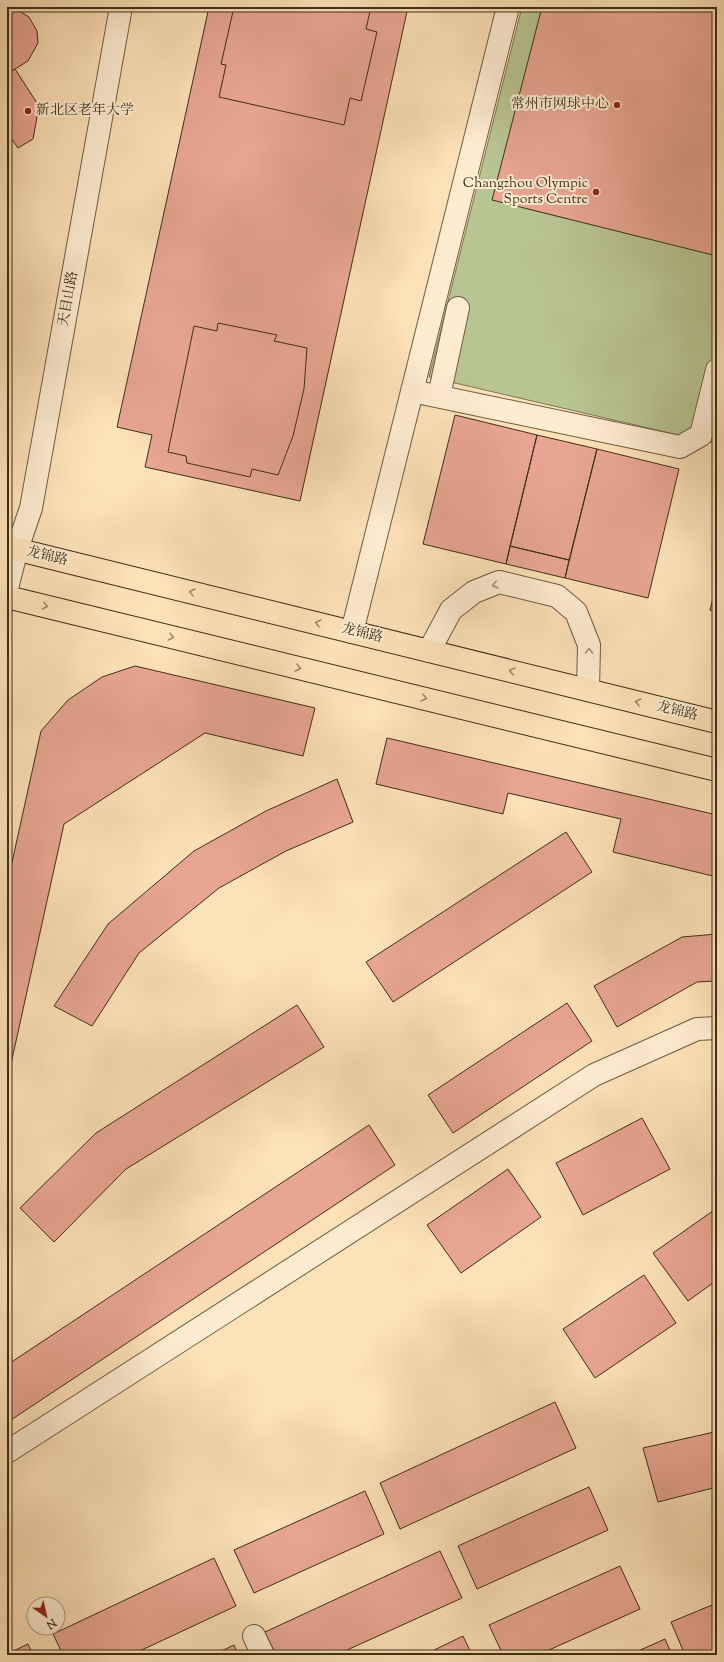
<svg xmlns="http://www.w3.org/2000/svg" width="724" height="1662" viewBox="0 0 724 1662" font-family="'Sorts Mill Goudy','Noto Serif SC',serif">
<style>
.green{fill:#b9c493;stroke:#7c7956}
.building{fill:#e8a593;stroke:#3e2e18}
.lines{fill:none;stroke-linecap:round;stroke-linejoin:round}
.minor-casing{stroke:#6e5b40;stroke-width:24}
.major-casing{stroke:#3e2e18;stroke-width:24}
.minor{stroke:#feecd1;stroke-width:22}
.major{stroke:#fde1b8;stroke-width:22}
.oneway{stroke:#9e8d74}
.oneway2{stroke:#9e8868}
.poi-dot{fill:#8f2418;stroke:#feecd1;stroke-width:1.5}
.labels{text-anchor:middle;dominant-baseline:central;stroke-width:4;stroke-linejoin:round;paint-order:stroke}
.poi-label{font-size:14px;fill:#3e2e18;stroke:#feecd1;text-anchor:end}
.street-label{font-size:14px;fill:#3e2e18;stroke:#feecd1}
</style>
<rect width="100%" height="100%" fill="#fde1b8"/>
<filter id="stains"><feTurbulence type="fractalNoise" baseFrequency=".005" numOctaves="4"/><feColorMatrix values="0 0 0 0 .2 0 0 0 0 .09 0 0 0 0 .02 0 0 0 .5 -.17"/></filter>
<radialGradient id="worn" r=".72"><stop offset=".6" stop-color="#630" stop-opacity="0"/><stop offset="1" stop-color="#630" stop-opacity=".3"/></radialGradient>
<!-- green -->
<path class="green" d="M522 7H717V444L429 377Z"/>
<!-- building -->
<path class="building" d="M209 7H408L300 501 145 467 152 435 117 427Z
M234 7H371L366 29 377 32 361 101 350 98 344 125 219 97 226 65 221 64Z
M542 7H704L717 10V256L492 200Z
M7 9H16L29 17 37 31 38 43 28 61 7 74Z
M15 69 39 106 33 139 18 148 7 132V116L10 114 7 110V74Z
M218 323 277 335 274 341 307 348 304 389 293 436 278 475 252 469 250 477 187 463 186 456 168 452 194 326 217 331Z
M455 415 537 435 506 564 423 544Z
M537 435 597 449 569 560 510 546Z
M597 449 679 469 648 598 565 578Z
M510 546 569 560 565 578 506 564Z
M717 582V612L710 610Z
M135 666 315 708 303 756 205 733 64 824 7 1082V885L41 731 68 700 102 677Z
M387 738 717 815V877L613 852 621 819 508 793 503 814 376 784Z
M337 779 353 822 286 851 219 888 139 953 92 1026 54 1006 108 924 194 851 266 811Z
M566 832 592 872 393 1002 366 962Z
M717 934V981L697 982 617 1027 594 986 682 937Z
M567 1003 592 1041 453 1133 428 1095Z
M297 1005 324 1047 126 1169 54 1242 20 1208 96 1133Z
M642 1118 670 1169 583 1215 556 1163Z
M369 1125 395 1165 11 1420 7 1414V1365Z
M508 1169 541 1217 461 1273 427 1225Z
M717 1208V1280L688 1301 653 1253Z
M644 1275 676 1323 595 1378 563 1329Z
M555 1402 576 1448 400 1529 380 1483Z
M717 1430V1487L658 1502 643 1448 710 1433Z
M589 1487 608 1530 477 1589 458 1546Z
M365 1491 384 1534 254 1593 234 1550Z
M440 1551 462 1598 336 1655H276L265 1632Z
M214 1558 236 1606 131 1655H63L53 1634Z
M620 1566 640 1609 538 1655H503L489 1625Z
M717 1603V1655H685L671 1622Z
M463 1636 472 1655H424Z
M665 1639 672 1655H629Z
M28 1644 33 1655H7V1654Z
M234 1645 238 1655H213Z"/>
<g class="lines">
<!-- minor casing -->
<g class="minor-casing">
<path id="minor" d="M412 391 680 447 701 435 717 370
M439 396 458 308
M7 588 17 549 31 508 121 7
M352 632 508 7
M429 651 451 610 474 592 499 582 557 596 576 612 589 645 588 690
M7 1452 594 1075 697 1029 717 1028
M254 1636 263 1655"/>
</g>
<!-- major casing -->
<g class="major-casing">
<path id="major" d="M7 547 717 722
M7 597 717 770"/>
</g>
<!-- minor -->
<use href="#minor" class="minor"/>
<!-- major -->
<use href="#major" class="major"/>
</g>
<!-- one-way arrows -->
<defs><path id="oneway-chevron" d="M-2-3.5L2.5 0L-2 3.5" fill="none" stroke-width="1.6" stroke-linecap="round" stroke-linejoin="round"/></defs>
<g class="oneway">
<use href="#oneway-chevron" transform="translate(495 585) rotate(166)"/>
<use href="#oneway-chevron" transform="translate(589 651) rotate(-89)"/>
</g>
<g class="oneway2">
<use href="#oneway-chevron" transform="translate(192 592) rotate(-166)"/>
<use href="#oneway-chevron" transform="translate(45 606) rotate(14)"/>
<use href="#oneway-chevron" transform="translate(318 623) rotate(-166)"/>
<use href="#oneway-chevron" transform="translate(171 637) rotate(14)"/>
<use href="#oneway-chevron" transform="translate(298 668) rotate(14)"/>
<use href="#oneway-chevron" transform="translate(512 671) rotate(-166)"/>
<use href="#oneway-chevron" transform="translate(424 698) rotate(14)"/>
<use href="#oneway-chevron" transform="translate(638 702) rotate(-166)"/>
</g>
<!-- markers -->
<g class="poi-dot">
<circle cx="617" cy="105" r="4"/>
<circle cx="28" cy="111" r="4"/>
<circle cx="596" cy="192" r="4"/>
</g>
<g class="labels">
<!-- poi labels -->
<g class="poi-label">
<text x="609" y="105">常州市网球中心</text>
<text x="36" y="111" text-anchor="start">新北区老年大学</text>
<text x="588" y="184">Changzhou Olympic<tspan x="588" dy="16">Sports Centre</tspan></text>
</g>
<!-- street labels -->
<g class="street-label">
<text transform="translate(69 299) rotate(-80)">天目山路</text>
<text transform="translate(47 557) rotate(14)">龙锦路</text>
<text transform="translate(362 634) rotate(14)">龙锦路</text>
<text transform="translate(677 712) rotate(14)">龙锦路</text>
</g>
</g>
<!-- margin -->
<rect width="724" height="1662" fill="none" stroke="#fde1b8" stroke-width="24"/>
<rect x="8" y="8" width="708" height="1646" fill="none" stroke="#3e2e18" stroke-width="2"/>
<rect x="12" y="12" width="700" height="1638" fill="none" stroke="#3e2e18"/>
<!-- north arrow -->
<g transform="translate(46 1616) rotate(146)"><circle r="19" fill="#feecd1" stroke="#b1a087"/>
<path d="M0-3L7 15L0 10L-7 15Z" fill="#8f2418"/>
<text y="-6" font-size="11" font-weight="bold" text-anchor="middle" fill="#3e2e18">N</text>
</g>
<rect width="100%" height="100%" filter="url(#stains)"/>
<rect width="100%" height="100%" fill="url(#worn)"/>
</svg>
